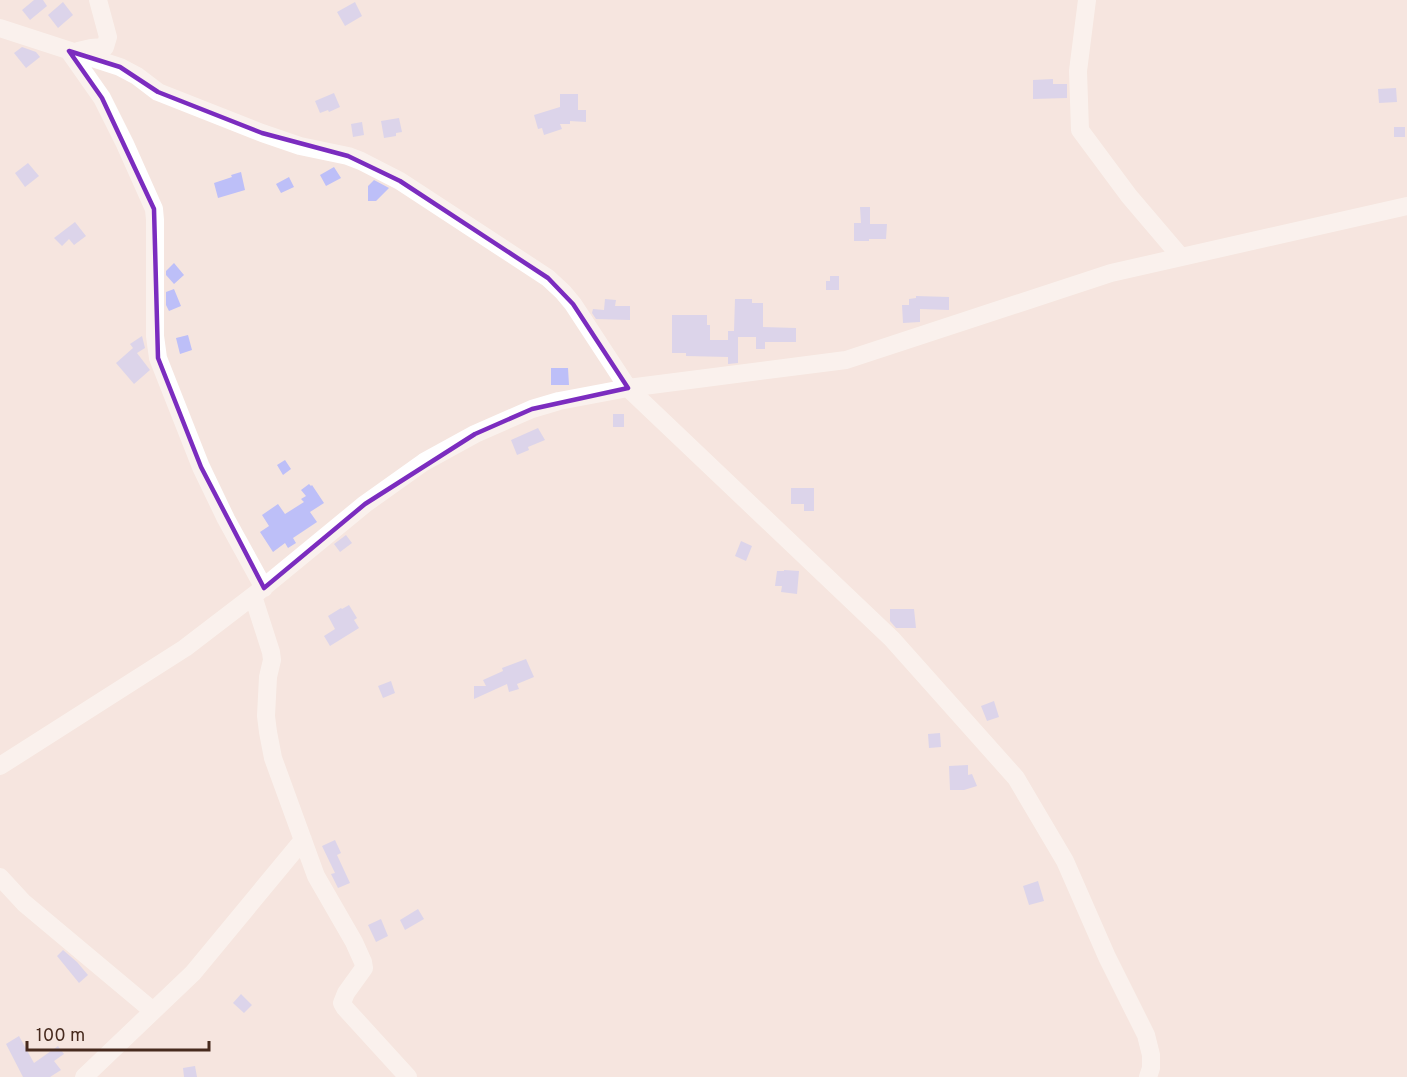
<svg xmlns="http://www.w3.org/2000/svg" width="1407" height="1077" viewBox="0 0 1407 1077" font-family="Overpass,sans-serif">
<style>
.building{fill:#bdbff8}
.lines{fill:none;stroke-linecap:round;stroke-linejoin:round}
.minor{stroke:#fff;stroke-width:18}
.marked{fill:none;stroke:#7b2cbf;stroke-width:4.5;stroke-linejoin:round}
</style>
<rect width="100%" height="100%" fill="#f5e5df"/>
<!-- building -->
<path class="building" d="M34 0H43L47 6 30 20 22 10Z
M63 2 73 15 58 28 48 15Z
M355 2 362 16 345 26 337 12Z
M22 47 36 52 40 57 26 68 14 53Z
M1053 79V84H1067V98L1033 99V80Z
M1396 88 1397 102 1379 103 1378 89Z
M334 93 340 107 329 112 328 110 320 113 315 101Z
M560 94H578V110H586V122L570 121V124H560L562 129 544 135 542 128 538 129 534 115 560 107Z
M399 118 402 132 396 133V136L384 138 381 121Z
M362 122 364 135 353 137 351 124Z
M1394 127H1405V137H1394Z
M28 163 39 176 25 187 15 173Z
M334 167 341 178 326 186 320 175Z
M241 172 245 190 218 198 214 183 232 177 231 175Z
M289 177 294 187 281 193 276 184Z
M374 180 389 188 376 201H368V186Z
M860 207H870V224H887L886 239H869V241H854V223H861Z
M75 222 86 236 74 245 69 239 62 246 54 238Z
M174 263 184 275 174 284 166 275V271Z
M830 276H839V290H826V281H830Z
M174 289 181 306 169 311 166 305V292Z
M916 296 949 297V310L920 309V322L903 323 902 305H909V299L916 298Z
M605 299 616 300 615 306H630V320L596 319 592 313 593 309 604 310Z
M735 299H752V303H763V327L796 328V342H765V349H756V337H738V363L728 364V357L686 356V353H672V315H707V325H710V340H728V331H734Z
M188 335 192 350 180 354 176 338Z
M142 336 145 348 137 353 150 370 134 384 116 363 133 348 130 344Z
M551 368H568L569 385H551Z
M613 414H624V427H613Z
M538 428 545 440 528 447 529 450 517 455 511 440Z
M285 460 291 469 283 475 277 465Z
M309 484 311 486 312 485 324 503 310 512 317 522 293 538 296 543 288 548 285 543 273 552 260 532 269 526 262 515 278 504 285 514 304 502 301 499 306 496 301 490Z
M791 488H814V511H804V504H791Z
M346 535 352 543 340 552 334 544Z
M741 541 752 546 746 561 735 556Z
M784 570 799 571 797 594 781 592 782 586H775L777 571H784Z
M349 605 357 618 354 620 359 628 330 646 324 636 335 629 328 616 341 608 342 609Z
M890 609H914L916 628H896L890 621Z
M526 659 534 677 517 684 519 689 509 692 507 684 474 699V686H486L483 680 503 671 502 668Z
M391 681 395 693 383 698 378 686Z
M994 701 999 717 987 721 981 706Z
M940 733 941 747 929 748 928 734Z
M968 765V775L972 774 977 786 964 790H950L949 766Z
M335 840 341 853 337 855 350 883 338 888 331 874 335 873 322 846Z
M1038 881 1044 901 1029 905 1023 886Z
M418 909 424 919 405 930 400 920Z
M381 919 388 936 376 942 368 925Z
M63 950 77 962 88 975 79 983 57 956Z
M241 994 252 1005 244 1013 233 1003Z
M19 1036 34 1063 58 1046 64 1054 54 1061 61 1070 50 1077H23L6 1044Z
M195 1066 197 1077H184L183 1068Z"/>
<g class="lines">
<!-- minor -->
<path class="minor" d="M1087 0 1078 71 1080 130 1129 196 1181 257
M0 28 120 67 137 76 158 92 262 133 300 146 348 156 361 161 400 181 548 278 563 292 573 304 628 388 892 639 1016 778 1065 861 1107 957 1146 1035 1151 1055V1068L1148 1077
M69 51 102 98 125 144 154 209 155 220V336L158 358 201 467 226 519 264 588
M78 51 91 48 105 47 108 37 98 0
M253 596 271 652 272 660 268 677 266 716 268 732 273 758 316 876 354 942 363 962 364 968 346 993 342 1003 345 1008 408 1077
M0 766 185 648 253 596 365 504 424 462 475 434 532 409 559 401 628 388 846 360 1111 273 1407 206
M0 877 24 903 153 1011
M84 1077 193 973 303 840"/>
</g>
<!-- marked area -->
<path d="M0 0H1407V1077H0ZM69 51 120 67 158 92 262 133 348 156 400 181 548 278 573 304 628 388 532 409 475 434 365 504 264 588 201 467 158 358 154 209 102 98Z" fill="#f5e5df" fill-opacity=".55" fill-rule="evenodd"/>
<path class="marked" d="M69 51 120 67 158 92 262 133 348 156 400 181 548 278 573 304 628 388 532 409 475 434 365 504 264 588 201 467 158 358 154 209 102 98Z"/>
<!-- scale -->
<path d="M27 1041v9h182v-9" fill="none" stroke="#472a1e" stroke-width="3"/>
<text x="36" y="1041" font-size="18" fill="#472a1e" stroke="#f5e5df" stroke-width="4.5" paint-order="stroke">100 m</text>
</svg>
